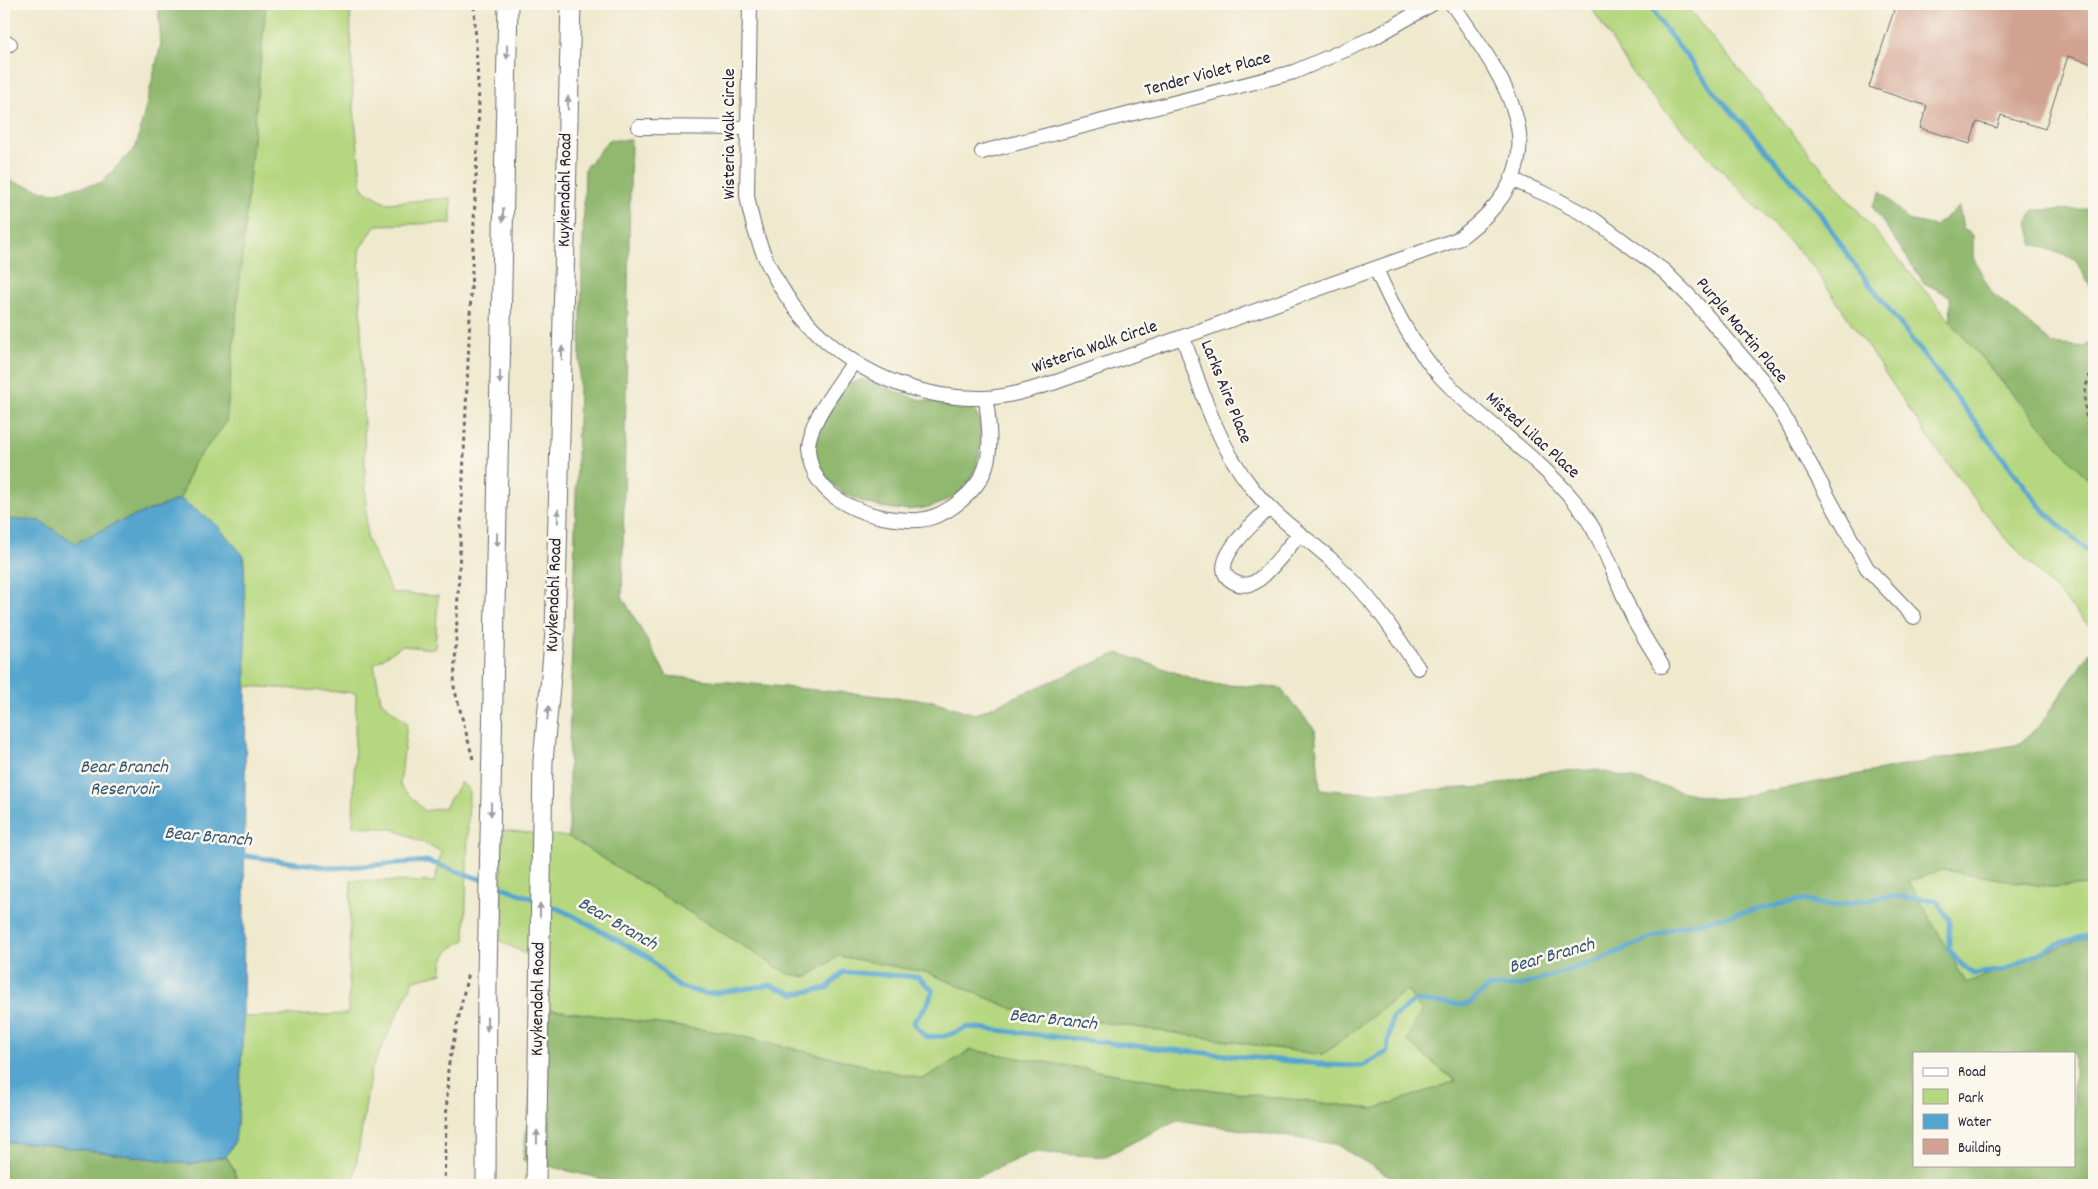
<svg xmlns="http://www.w3.org/2000/svg" width="2098" height="1189" viewBox="0 0 2098 1189" font-family="Dekko,sans-serif">
<style>
.green{fill:#b5d77f;stroke:#6c7c5d}
.forest{fill:#90b86e;stroke:#596d54;fill-rule:evenodd}
.water{fill:#54a5ce;stroke:#3b6484}
.lines{fill:none;stroke-linecap:round;stroke-linejoin:round}
.stream{stroke:#54a5ce;stroke-width:5}
.building{fill:#d1a291}
.lane-casing{stroke:#6a686e;stroke-width:9}
.street-casing{stroke:#6a686e;stroke-width:16}
.secondary-casing{stroke:#6a686e;stroke-width:21}
.path{stroke:#6a686e;stroke-width:3;stroke-dasharray:4 4;stroke-linecap:butt}
.lane{stroke:#fff;stroke-width:7}
.street{stroke:#fff;stroke-width:14}
.secondary{stroke:#fff;stroke-width:19}
.oneway{fill:#9c9ca7}
.labels{text-anchor:middle;dominant-baseline:central;stroke-width:5;stroke-linejoin:round;paint-order:stroke}
.street-label{font-size:18px;fill:#22223b;stroke:#fbf7ec}
.water-label{font-size:19px;font-style:italic;fill:#365676;stroke:#fbf7ec}
</style>
<rect width="100%" height="100%" fill="#fbf7ec"/>
<filter id="ink" filterUnits="userSpaceOnUse"><feTurbulence type="fractalNoise" baseFrequency=".02" numOctaves="2"/><feDisplacementMap in="SourceGraphic" scale="10" xChannelSelector="R" yChannelSelector="G"/><feConvolveMatrix kernelMatrix="1 2 1 2 8 2 1 2 1" color-interpolation-filters="sRGB"/></filter>
<filter id="wash" filterUnits="userSpaceOnUse"><feTurbulence type="fractalNoise" baseFrequency=".0096" numOctaves="4" result="noise"/><feDisplacementMap in="SourceGraphic" scale="20" xChannelSelector="R" yChannelSelector="G"/><feGaussianBlur stdDeviation="1.12" result="paint"/><feColorMatrix in="noise" values="0 0 0 0 0 0 0 0 0 0 0 0 0 0 0 0 0 1.4 0 .05"/><feComposite in="paint" operator="in"/></filter>
<g filter="url(#wash)">
<rect width="100%" height="100%" fill="#efe9ce"/>
<!-- green -->
<path class="green" d="M266 4H350L353 99 362 189 387 203 451 198V223L376 225 359 250 367 539 392 593 438 596 435 649 402 646 374 664 381 701 407 723 400 786 425 811 445 807 461 782 469 790 465 940C450 948 441 955 442 973L414 980 371 1070 353 1185H238L234 1170 226 1156 235 1141 240 1097 243 1017 348 1014 351 880 435 882 441 851 393 829 353 826 356 693 246 686 244 556 180 499 193 464 226 423Z
M1589 4H1684L2022 406 2094 338V631L2001 533 1935 447 1815 269 1639 83Z
M502 830 569 837 788 974 808 977 838 956 929 973 1013 1009 1322 1055 1406 990 1422 1010 1407 1041 1456 1082 1374 1109 1213 1090 971 1050 923 1079 726 1033 541 1008 537 973 530 956 500 941Z
M1943 870 2050 887 2094 885V938L2081 939 1966 983 1909 881Z"/>
<!-- forest -->
<path class="forest" d="M158 4H266L226 423 193 464 180 499 116 523 76 543 39 521 4 519V179L51 193 100 183 136 147 161 44Z
M609 140H631L622 596 667 676 933 701 975 714 1118 653 1209 684 1280 688 1315 730 1320 789 1367 793 1485 787 1551 771 1597 770 1713 799 1738 797 2019 744 2040 725 2094 646V885L2050 887 1944 870 1909 881 1966 983 2081 939 2094 938V1185H1404L1335 1144 1177 1120 1104 1157 1033 1152 959 1185H627L523 1160 541 1008 726 1033 923 1079 971 1050 1213 1090 1374 1109 1456 1081 1407 1041 1421 1010 1407 990 1322 1055 1013 1009 929 973 838 956 808 977 788 974 569 837V751L585 168ZM1914 1053H2074V1165H1914Z
M1881 191 1908 220 1935 226 1959 207 1963 229 1973 235V257L1991 292 2053 344 2085 347 2094 338V487L1951 322 1950 296 1924 283 1872 206Z
M2094 209V290L2091 288 2075 259 2033 244 2028 222 2034 210Z
M865 379C888 387 908 399 933 402 945 404 964 402 973 410 982 418 980 431 980 442 979 553 790 511 817 432 823 416 838 399 848 384Z
M4 1142 33 1143 191 1164 226 1156 234 1170 238 1185H4Z"/>
<!-- water -->
<path class="water" d="M180 499 214 522 244 556 246 686 243 1017 240 1097 235 1141 226 1156 191 1164 33 1143 4 1142V519L39 521 76 543 116 523Z"/>
<g class="lines">
<!-- stream -->
<path class="stream" d="M1649 4 1662 25 1718 96 1815 206 1851 260 2043 510 2094 557
M238 855 335 868 427 861 486 881
M494 884 537 900
M545 903 574 916 648 957 677 986 706 994 771 985 794 994 827 988 843 972 918 977 933 990 927 1005 913 1023 926 1037 945 1036 969 1027 1164 1049 1330 1065 1362 1066 1387 1052 1392 1018 1415 1001 1467 1005 1489 987 1520 986 1596 961 1677 927 1801 900 1832 906 1890 896 1936 900 1949 919V949L1958 961 1973 974 2004 970 2062 942 2094 934"/>
</g>
<g id="blocks">
<!-- building -->
<path class="building" d="M1896 4H2094V49L2090 63 2068 56 2045 129 2001 115 1997 128 1977 122 1970 144 1920 128 1927 106 1869 87Z"/>
</g>
</g>
<g filter="url(#ink)">
<use href="#blocks" fill-opacity="0" stroke="#6a686e" stroke-width="1"/>
<g class="lines">
<!-- lane casing -->
<g class="lane-casing">
<path id="lane" d="M2094 109 2092 118 2094 121"/>
</g>
<!-- street casing -->
<g class="street-casing">
<path id="street" d="M750 4 747 195C765 313 864 401 985 398 1009 397 1033 389 1056 382L1458 239C1565 162 1512 90 1452 4
M4 42 10 44
M639 127 747 128
M982 152 1294 72 1373 38 1432 4
M1511 179 1550 196 1593 219 1664 271 1694 301 1762 380 1781 411 1867 568 1914 617
M1376 269C1393 307 1412 345 1440 376 1482 422 1536 454 1575 502 1604 537 1615 581 1635 621 1643 636 1653 651 1662 666
M1183 337C1201 390 1217 444 1252 488 1276 519 1308 538 1336 564 1370 595 1393 630 1418 668
M853 363C839 385 807 424 808 449 811 501 873 522 918 520 946 518 981 490 987 462 992 442 988 418 986 398
M1269 508C1256 521 1200 568 1236 583 1242 586 1252 585 1258 580 1270 572 1288 547 1299 535"/>
</g>
<!-- secondary casing -->
<g class="secondary-casing">
<path id="secondary" d="M486 1185 487 975 508 4
M536 1185 543 761 555 633 571 4"/>
</g>
<!-- path -->
<path class="path" d="M2094 367C2079 392 2085 418 2094 444
M473 759 454 687 479 106 474 4
M444 1185 448 1068 468 973"/>
<!-- lane -->
<use href="#lane" class="lane"/>
<!-- street -->
<use href="#street" class="street"/>
<!-- secondary -->
<use href="#secondary" class="secondary"/>
</g>
<!-- one-way arrows -->
<defs><path id="oneway-solid" d="M-6-.8H1V-3.2L6.5 0L1 3.2V.8H-6Z" transform="scale(1.25)"/></defs>
<g class="oneway">
<use href="#oneway-solid" transform="translate(507 52) rotate(91)"/>
<use href="#oneway-solid" transform="translate(568 103) rotate(-89)"/>
<use href="#oneway-solid" transform="translate(503 215) rotate(91)"/>
<use href="#oneway-solid" transform="translate(562 353) rotate(-89)"/>
<use href="#oneway-solid" transform="translate(500 377) rotate(91)"/>
<use href="#oneway-solid" transform="translate(558 516) rotate(-89)"/>
<use href="#oneway-solid" transform="translate(497 540) rotate(91)"/>
<use href="#oneway-solid" transform="translate(548 713) rotate(-84)"/>
<use href="#oneway-solid" transform="translate(491 809) rotate(91)"/>
<use href="#oneway-solid" transform="translate(540 910) rotate(-89)"/>
<use href="#oneway-solid" transform="translate(487 1024) rotate(90)"/>
<use href="#oneway-solid" transform="translate(537 1137) rotate(-89)"/>
</g>
</g>
<g class="labels">
<!-- street labels -->
<g class="street-label">
<text transform="translate(1208 75) rotate(-15)">Tender Violet Place</text>
<text transform="translate(730 134) rotate(-90)">Wisteria Walk Circle</text>
<text transform="translate(566 190) rotate(-89)">Kuykendahl Road</text>
<text transform="translate(1741 331) rotate(50)">Purple Martin Place</text>
<text transform="translate(1095 348) rotate(-19)">Wisteria Walk Circle</text>
<text transform="translate(1225 392) rotate(68)">Larks Aire Place</text>
<text transform="translate(1532 436) rotate(42)">Misted Lilac Place</text>
<text transform="translate(555 595) rotate(-88)">Kuykendahl Road</text>
<text transform="translate(539 999) rotate(-89)">Kuykendahl Road</text>
</g>
<!-- water labels -->
<g class="water-label">
<text x="124" y="768">Bear Branch<tspan x="124" dy="22">Reservoir</tspan></text>
<text transform="translate(208 838) rotate(5)">Bear Branch</text>
<text transform="translate(617 925) rotate(30)">Bear Branch</text>
<text transform="translate(1552 957) rotate(-16)">Bear Branch</text>
<text transform="translate(1053 1021) rotate(6)">Bear Branch</text>
</g>
</g>
<!-- margin -->
<rect width="2098" height="1189" fill="none" stroke="#fbf7ec" stroke-width="20"/>
<!-- legend -->
<rect x="1913" y="1052" width="162" height="115" fill="#fbf7ec" stroke="#a4a2a5"/>
<rect x="1923" y="1068" width="25" height="8" fill="#ffffff" stroke="#a4a2a5"/>
<text x="1958" y="1076" font-size="15" fill="#22223b">Road</text>
<rect x="1923" y="1089" width="25" height="15" fill="#b5d77f" stroke="#a4a2a5"/>
<text x="1958" y="1102" font-size="15" fill="#22223b">Park</text>
<rect x="1923" y="1114" width="25" height="15" fill="#54a5ce" stroke="#a4a2a5"/>
<text x="1958" y="1126" font-size="15" fill="#22223b">Water</text>
<rect x="1923" y="1139" width="25" height="15" fill="#d1a291" stroke="#a4a2a5"/>
<text x="1958" y="1152" font-size="15" fill="#22223b">Building</text>
</svg>
